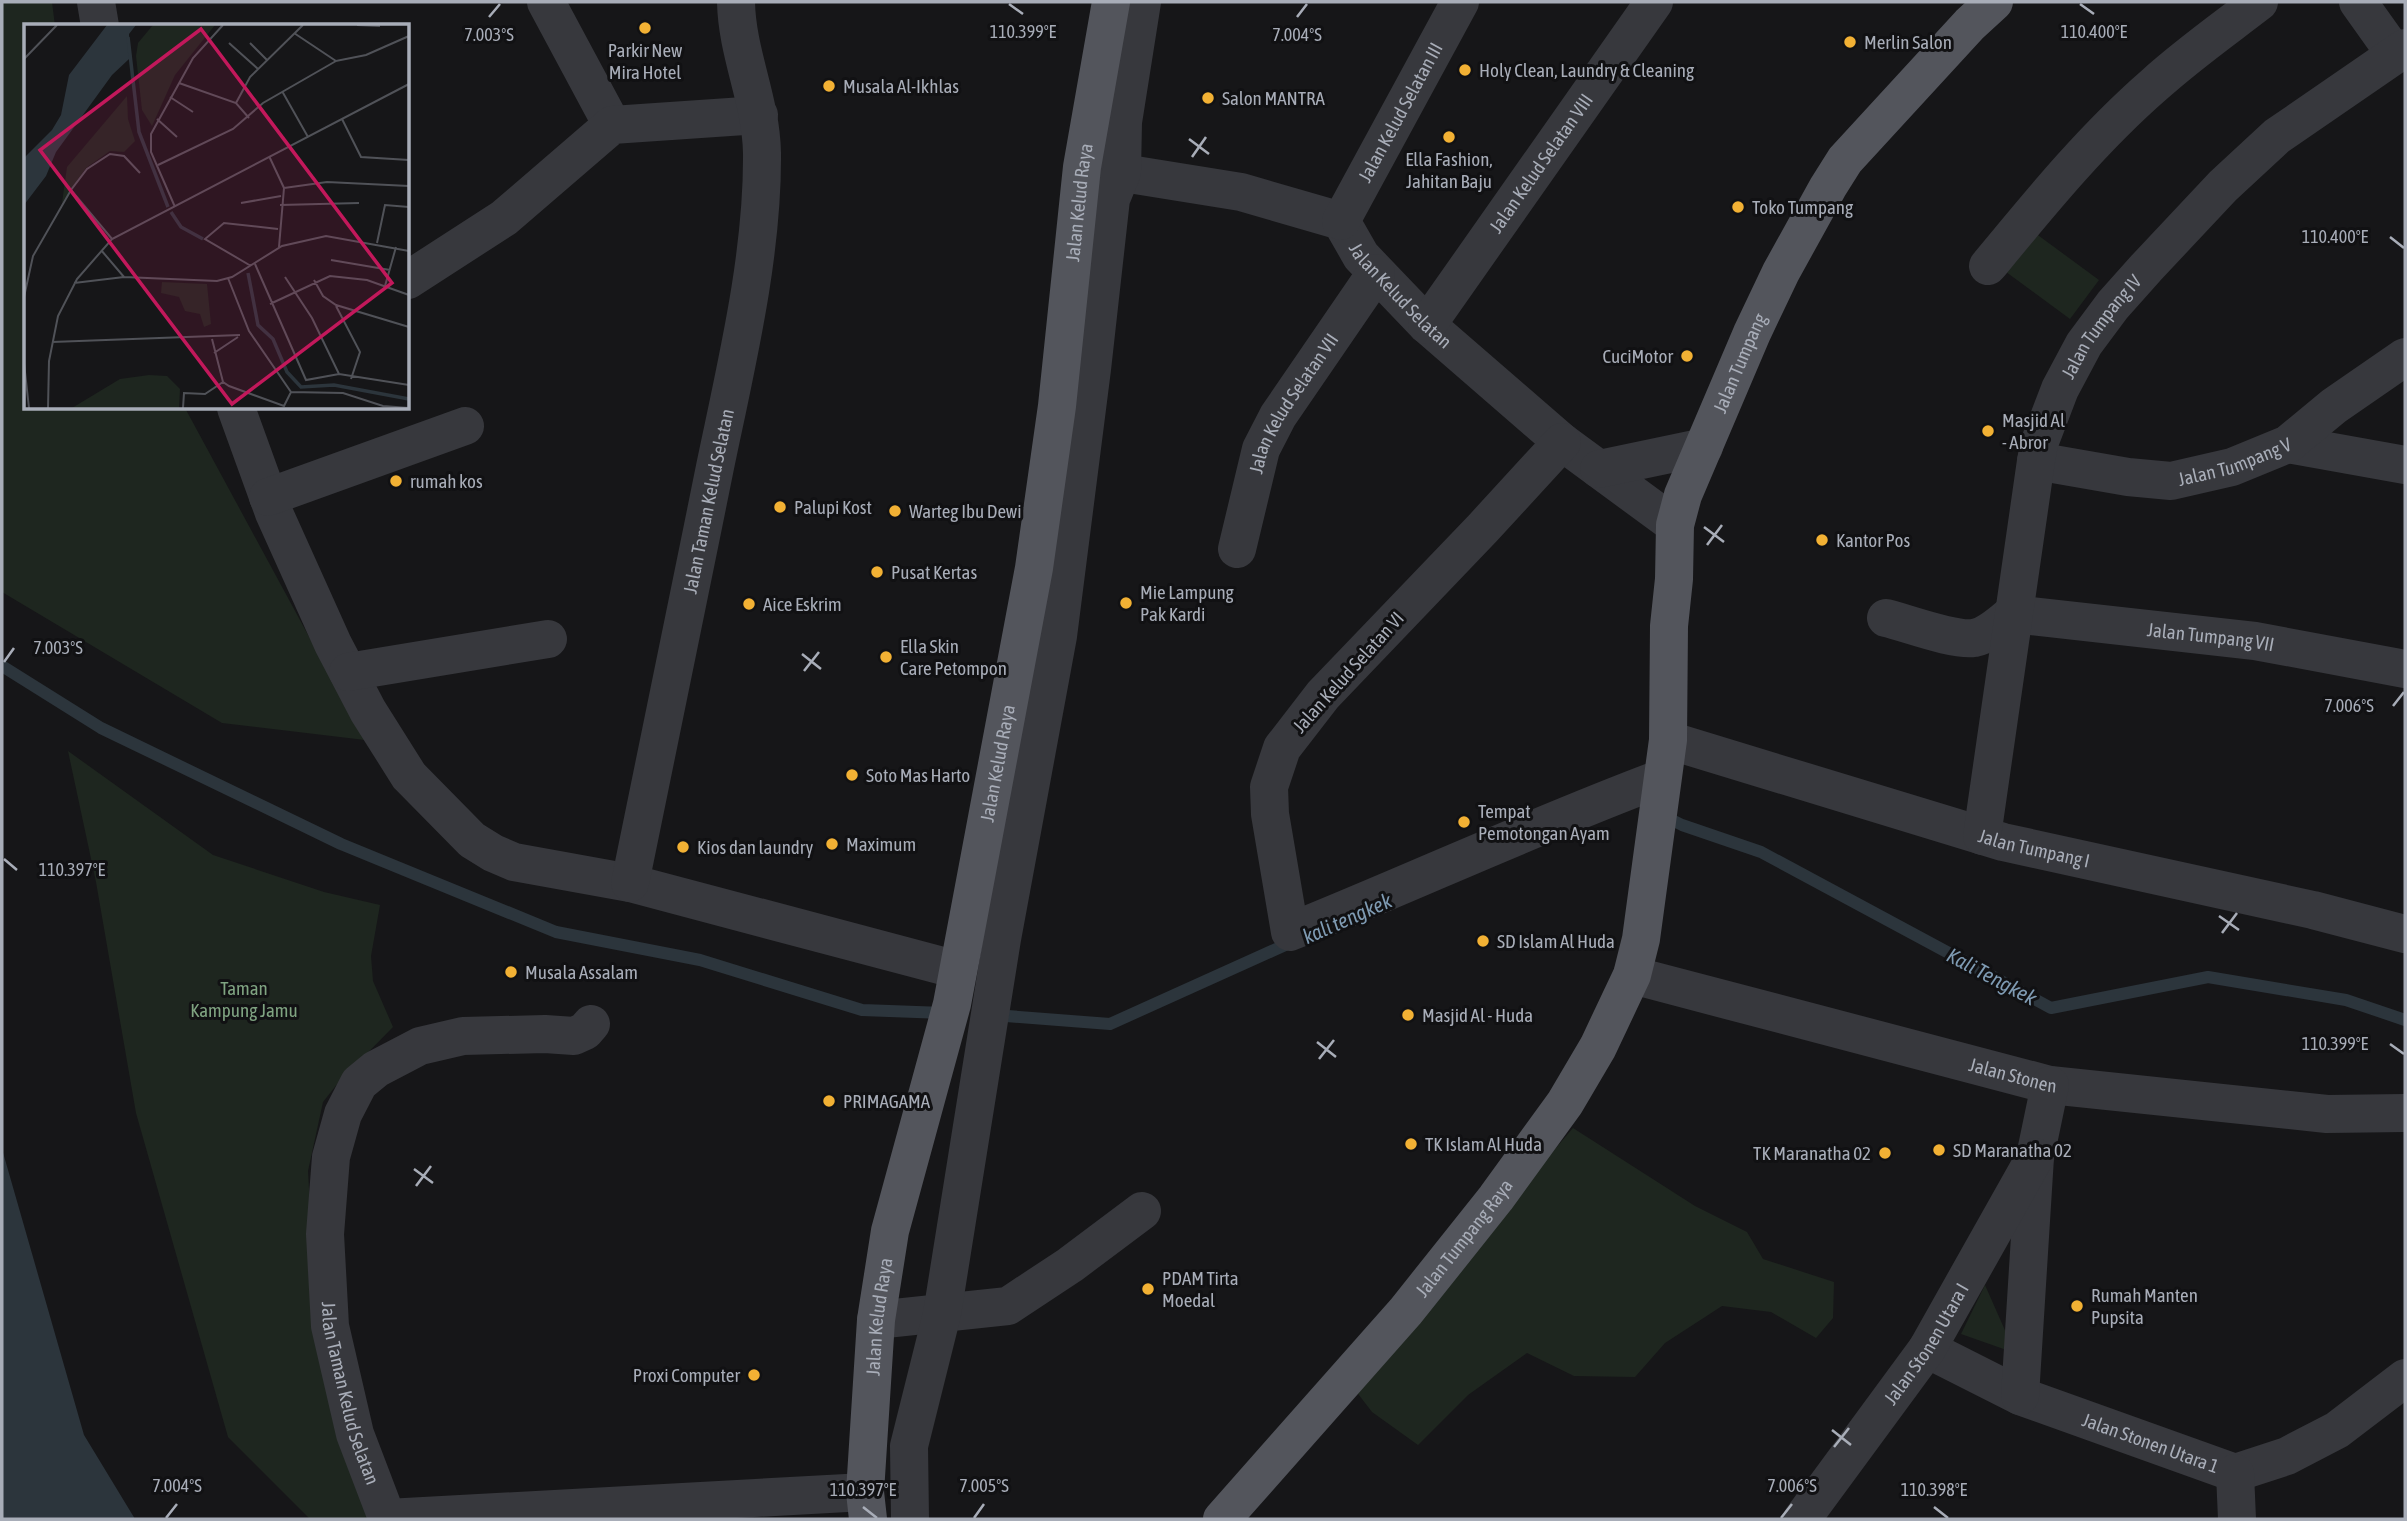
<svg xmlns="http://www.w3.org/2000/svg" width="2407" height="1521" viewBox="0 0 2407 1521" font-family="'Asap Condensed',sans-serif">
<style>
.green{fill:#1e261f}
.water{fill:#2c353c}
.lines{fill:none;stroke-linecap:round;stroke-linejoin:round}
.stream{stroke:#2c353c;stroke-width:12}
.minor{stroke:#37383d;stroke-width:38}
.major{stroke:#53555c;stroke-width:38}
.ticks{fill:none;stroke:#a8adb8;stroke-width:2.5}
.poi-dot{fill:#f2b134;stroke:#111113;stroke-width:2.5}
.labels{text-anchor:middle;dominant-baseline:central;stroke-width:6;stroke-linejoin:round;paint-order:stroke}
.poi-label{font-size:19px;fill:#a8adb8;stroke:#111113;text-anchor:start}
.street-label{font-size:19px;fill:#a8adb8;stroke:#111113}
.park-label{font-size:19px;fill:#7fa381;stroke:#111113}
.water-label{font-size:21px;font-style:italic;fill:#7f9bb3;stroke:#111113}
.inset-river{fill:none;stroke:#2c353c;stroke-width:3.5}
.inset-road{fill:none;stroke:#505258;stroke-width:2}
.view{fill:#c2185b;fill-opacity:0.15;stroke:#c2185b;stroke-width:3.5}
.inset-edge{fill:none;stroke:#a8adb8;stroke-width:3.5}
.ticks-label{font-size:18px;text-anchor:middle;fill:#a8adb8;stroke:#111113;stroke-width:6;stroke-linejoin:round;paint-order:stroke}
</style>
<rect width="100%" height="100%" fill="#161618"/>
<!-- green -->
<path class="green" d="M2 2H52L55 26H26V408H185L365 740 222 723 2 592Z
M2031 230 2099 280 2070 319 2002 269Z
M68 751 213 855 324 892 380 905 371 956 373 981 393 1027 338 1083 323 1102 308 1171 317 1328 381 1519H310L228 1437 136 1113 96 882Z
M1573 1128 1695 1206 1747 1232 1763 1259 1834 1282 1833 1318 1816 1338 1771 1312 1722 1306 1665 1343 1635 1377 1574 1376 1527 1353 1468 1395 1418 1445 1372 1412 1352 1386Z
M1985 1285 2015 1353 1961 1334Z"/>
<!-- water -->
<path class="water" d="M2 1149 84 1435 135 1519H2Z"/>
<g class="lines">
<!-- stream -->
<path class="stream" d="M2 666 101 728 341 844 556 932 700 960 862 1010 944 1013
M1662 815 1682 825 1761 852 2051 1008 2208 977 2346 1000 2405 1020
M994 1015 1110 1024 1294 941"/>
<!-- minor -->
<g class="minor">
<path d="M96 2 100 26"/>
<path d="M546 2 612 125"/>
<path d="M2358 2 2395 54"/>
<path id="s1" d="M1098 169 1241 192 1341 221 1361 256 1427 325 1562 442 1675 525"/>
<path id="s2" d="M1341 221 1460 2"/>
<path d="M1988 266C2040 203 2092 139 2154 85 2187 55 2224 29 2259 2"/>
<path d="M408 280 504 218 612 125 759 115"/>
<path id="s3" d="M1427 325 1654 2"/>
<path d="M236 408 274 513 333 644 368 711 409 776 472 840 493 853 514 862 630 883 958 970"/>
<path d="M1562 442 1483 528 1323 695 1282 748 1269 787 1270 814 1290 932C1414 882 1536 825 1662 778"/>
<path d="M2288 444 2405 465"/>
<path id="s4" d="M2036 461 2128 477 2171 481 2232 467 2288 444 2334 406 2405 357"/>
<path d="M1599 469 1704 447"/>
<path d="M268 497 465 426"/>
<path id="s5" d="M1237 549 1261 449 1278 416 1376 273"/>
<path id="s6" d="M2012 614 2255 641 2405 669"/>
<path d="M1886 618C1907 623 1954 641 1974 638 1989 635 2001 623 2012 614"/>
<path d="M348 672 548 639"/>
<path id="s7" d="M1668 740 2003 842 2313 910 2405 934"/>
<path id="s8" d="M1982 836 2036 461 2039 444 2060 389 2084 344 2113 305 2146 268 2223 186 2277 136 2405 48"/>
<path id="s9" d="M630 883C658 745 687 606 715 467 736 366 763 256 762 153 761 100 737 54 736 2"/>
<path id="s10" d="M1632 975 2050 1085 2327 1114 2405 1113"/>
<path id="s11" d="M591 1024 585 1031 574 1036 545 1034 463 1036 420 1046 376 1069 359 1083 343 1114 331 1157 325 1234 330 1326 355 1434 387 1518 865 1492"/>
<path d="M876 1320 1008 1306 1070 1265 1142 1211"/>
<path id="s12" d="M1927 1349 2020 1396 2235 1473 2287 1456 2337 1430 2405 1378"/>
<path d="M2020 1396 2035 1157 2050 1085"/>
<path d="M2235 1473 2237 1519"/>
<path d="M910 1519 909 1446 942 1314 1002 939 1058 636 1092 369 1111 199 1122 172 1123 122 1142 2"/>
<path id="s13" d="M1802 1519 1927 1349 2035 1157"/>
</g>
<!-- major -->
<g class="major">
<path id="s14" d="M868 1519 865 1492 876 1320 890 1231 952 1004 1034 568 1057 406 1082 167 1111 2"/>
<path id="s15" d="M1222 1519 1406 1311 1496 1198 1565 1103 1598 1047 1632 975 1641 939 1668 740 1669 626 1674 579 1675 525 1683 495 1752 333 1781 272 1828 187 1845 160 1970 24 1994 2"/>
</g>
</g>
<!-- ticks -->
<path class="ticks" d="M1009 4 1023 14M2080 4 2094 14M489 17 500 4M1297 17 1307 4M1189 139 1209 154M1192 157 1206 137M2390 237 2404 248M1704 527 1724 542M1707 545 1722 525M802 654 821 669M4 662 14 648M804 671 819 652M2393 706 2404 692M4 859 17 870M2219 916 2239 930M2222 933 2237 913M1317 1042 1336 1057M2390 1044 2404 1054M1319 1059 1334 1040M414 1169 433 1183M416 1186 431 1166M1832 1430 1851 1445M1834 1447 1849 1428M863 1507 877 1518M1934 1507 1948 1518M166 1518 177 1504M974 1518 984 1504M1781 1518 1792 1504"/>
<!-- markers -->
<g class="poi-dot">
<circle cx="645" cy="28" r="7"/>
<circle cx="1850" cy="42" r="7"/>
<circle cx="1465" cy="70" r="7"/>
<circle cx="829" cy="86" r="7"/>
<circle cx="1208" cy="98" r="7"/>
<circle cx="1449" cy="137" r="7"/>
<circle cx="1738" cy="207" r="7"/>
<circle cx="1687" cy="356" r="7"/>
<circle cx="1988" cy="431" r="7"/>
<circle cx="396" cy="481" r="7"/>
<circle cx="780" cy="507" r="7"/>
<circle cx="895" cy="511" r="7"/>
<circle cx="1822" cy="540" r="7"/>
<circle cx="877" cy="572" r="7"/>
<circle cx="1126" cy="603" r="7"/>
<circle cx="749" cy="604" r="7"/>
<circle cx="886" cy="657" r="7"/>
<circle cx="852" cy="775" r="7"/>
<circle cx="1464" cy="822" r="7"/>
<circle cx="832" cy="844" r="7"/>
<circle cx="683" cy="847" r="7"/>
<circle cx="1483" cy="941" r="7"/>
<circle cx="511" cy="972" r="7"/>
<circle cx="1408" cy="1015" r="7"/>
<circle cx="829" cy="1101" r="7"/>
<circle cx="1411" cy="1144" r="7"/>
<circle cx="1939" cy="1150" r="7"/>
<circle cx="1885" cy="1153" r="7"/>
<circle cx="1148" cy="1289" r="7"/>
<circle cx="2077" cy="1306" r="7"/>
<circle cx="754" cy="1375" r="7"/>
</g>
<g class="labels">
<!-- poi labels -->
<g class="poi-label">
<text x="1864" y="42">Merlin Salon</text>
<text x="645" y="50" text-anchor="middle">Parkir New<tspan x="645" dy="22">Mira Hotel</tspan></text>
<text x="1479" y="70">Holy Clean, Laundry &amp; Cleaning</text>
<text x="843" y="86">Musala Al-Ikhlas</text>
<text x="1222" y="98">Salon MANTRA</text>
<text x="1449" y="159" text-anchor="middle">Ella Fashion,<tspan x="1449" dy="22">Jahitan Baju</tspan></text>
<text x="1752" y="207">Toko Tumpang</text>
<text x="1673" y="356" text-anchor="end">CuciMotor</text>
<text x="2002" y="420">Masjid Al<tspan x="2002" dy="22">- Abror</tspan></text>
<text x="410" y="481">rumah kos</text>
<text x="794" y="507">Palupi Kost</text>
<text x="909" y="511">Warteg Ibu Dewi</text>
<text x="1836" y="540">Kantor Pos</text>
<text x="891" y="572">Pusat Kertas</text>
<text x="1140" y="592">Mie Lampung<tspan x="1140" dy="22">Pak Kardi</tspan></text>
<text x="763" y="604">Aice Eskrim</text>
<text x="900" y="646">Ella Skin<tspan x="900" dy="22">Care Petompon</tspan></text>
<text x="866" y="775">Soto Mas Harto</text>
<text x="1478" y="811">Tempat<tspan x="1478" dy="22">Pemotongan Ayam</tspan></text>
<text x="846" y="844">Maximum</text>
<text x="697" y="847">Kios dan laundry</text>
<text x="1497" y="941">SD Islam Al Huda</text>
<text x="525" y="972">Musala Assalam</text>
<text x="1422" y="1015">Masjid Al - Huda</text>
<text x="843" y="1101">PRIMAGAMA</text>
<text x="1425" y="1144">TK Islam Al Huda</text>
<text x="1953" y="1150">SD Maranatha 02</text>
<text x="1871" y="1153" text-anchor="end">TK Maranatha 02</text>
<text x="1162" y="1278">PDAM Tirta<tspan x="1162" dy="22">Moedal</tspan></text>
<text x="2091" y="1295">Rumah Manten<tspan x="2091" dy="22">Pupsita</tspan></text>
<text x="740" y="1375" text-anchor="end">Proxi Computer</text>
</g>
<!-- street labels -->
<g class="street-label">
<text stroke="none"><textPath href="#s2" startOffset="124">Jalan Kelud Selatan III</textPath></text>
<text stroke="none"><textPath href="#s3" startOffset="198">Jalan Kelud Selatan VIII</textPath></text>
<text stroke="none"><textPath href="#s14" startOffset="1337">Jalan Kelud Raya</textPath></text>
<text stroke="none"><textPath href="#s1" startOffset="345">Jalan Kelud Selatan</textPath></text>
<text stroke="none"><textPath href="#s8" startOffset="530">Jalan Tumpang IV</textPath></text>
<text stroke="none"><textPath href="#s15" startOffset="1312">Jalan Tumpang</textPath></text>
<text stroke="none"><textPath href="#s5" startOffset="158">Jalan Kelud Selatan VII</textPath></text>
<text stroke="none"><textPath href="#s4" startOffset="203">Jalan Tumpang V</textPath></text>
<text stroke="none"><textPath href="#s9" startOffset="390">Jalan Taman Kelud Selatan</textPath></text>
<text stroke="none"><textPath href="#s6" startOffset="200">Jalan Tumpang VII</textPath></text>
<text transform="translate(1348 672) rotate(-48)">Jalan Kelud Selatan VI</text>
<text stroke="none"><textPath href="#s14" startOffset="770">Jalan Kelud Raya</textPath></text>
<text stroke="none"><textPath href="#s7" startOffset="382">Jalan Tumpang I</textPath></text>
<text stroke="none"><textPath href="#s10" startOffset="394">Jalan Stonen</textPath></text>
<text stroke="none"><textPath href="#s15" startOffset="371">Jalan Tumpang Raya</textPath></text>
<text stroke="none"><textPath href="#s14" startOffset="203">Jalan Kelud Raya</textPath></text>
<text stroke="none"><textPath href="#s13" startOffset="215">Jalan Stonen Utara I</textPath></text>
<text stroke="none"><textPath href="#s11" startOffset="567">Jalan Taman Kelud Selatan</textPath></text>
<text stroke="none"><textPath href="#s12" startOffset="243">Jalan Stonen Utara 1</textPath></text>
</g>
<!-- park labels -->
<g class="park-label">
<text x="244" y="988">Taman<tspan x="244" dy="22">Kampung Jamu</tspan></text>
</g>
<!-- water labels -->
<g class="water-label">
<text transform="translate(1347 918) rotate(-24)">kali tengkek</text>
<text transform="translate(1992 976) rotate(28)">Kali Tengkek</text>
</g>
</g>
<!-- overview -->
<g transform="translate(24 24)">
<rect width="385" height="385" fill="#161618"/>
<path d="M129 1H191L151 51 128 102 118 86 112 32 114 19ZM103 72 104 95 111 117 100 128 86 127 62 144 38 179 43 143ZM138 258 183 260 187 300 180 303 176 290 161 287 155 273 137 269ZM125 351 143 352 156 365 155 384H48L96 355Z" fill="#1e261f"/>
<path d="M83 1H112L105 10V35L88 51 32 128 22 152 0 181V134L28 106 37 91 45 51Z" fill="#2c353c"/>
<path class="inset-river" d="M104 13 115 108 144 183M147 188 157 203 179 215M224 249 234 301 249 315 263 348 277 363 310 361 385 375"/>
<path class="inset-road" d="M333 1 356 2M270 9 312 37 342 31 385 12M205 19 234 45M226 19 243 36M0 35 33 1M155 59 212 79 225 94M258 67 284 113M146 73 169 88M212 79 226 53 279 1M133 95 153 113M318 95 337 133 385 136M245 132 260 164 255 223M134 141 209 105 239 79 312 37M260 164 303 158 385 162M217 179 257 172M256 181 335 179M151 183 127 128V110L169 34 199 1M88 215 47 166 63 145 86 130 100 132 116 149M353 219 361 181 385 183M77 226 100 253M307 236 366 246M231 240 282 356 315 350 385 361M227 242 181 215 200 199 254 205M261 253 288 294 315 350M204 254 225 307 267 368 319 369 359 382 385 384M290 256 299 272 312 281 385 303M50 259 100 253 193 257 208 253 258 222 302 212 385 227M361 262 372 223M0 273 9 232 47 166M246 280 306 252 343 256 385 271M312 282 336 328 327 355M188 315 199 358 205 362 260 382 267 368M28 318 216 311M190 329 214 313M0 339 5 384M24 384 25 337 34 292 53 255 88 215 385 60M159 384 160 369 181 370 199 358"/>
<path class="view" d="M177 5 368 259 208 380 16 126Z"/>
<rect width="385" height="385" class="inset-edge"/>
</g>
<g class="ticks-label">
<text x="1023" y="38">110.399°E</text>
<text x="2094" y="38">110.400°E</text>
<text x="489" y="41">7.003°S</text>
<text x="1297" y="41">7.004°S</text>
<text x="2335" y="243">110.400°E</text>
<text x="58" y="654">7.003°S</text>
<text x="2349" y="712">7.006°S</text>
<text x="72" y="876">110.397°E</text>
<text x="2335" y="1050">110.399°E</text>
<text x="177" y="1492">7.004°S</text>
<text x="984" y="1492">7.005°S</text>
<text x="1792" y="1492">7.006°S</text>
<text x="863" y="1496">110.397°E</text>
<text x="1934" y="1496">110.398°E</text>
</g>
<!-- border -->
<rect width="2407" height="1521" fill="none" stroke="#a8adb8" stroke-width="7"/>
</svg>
